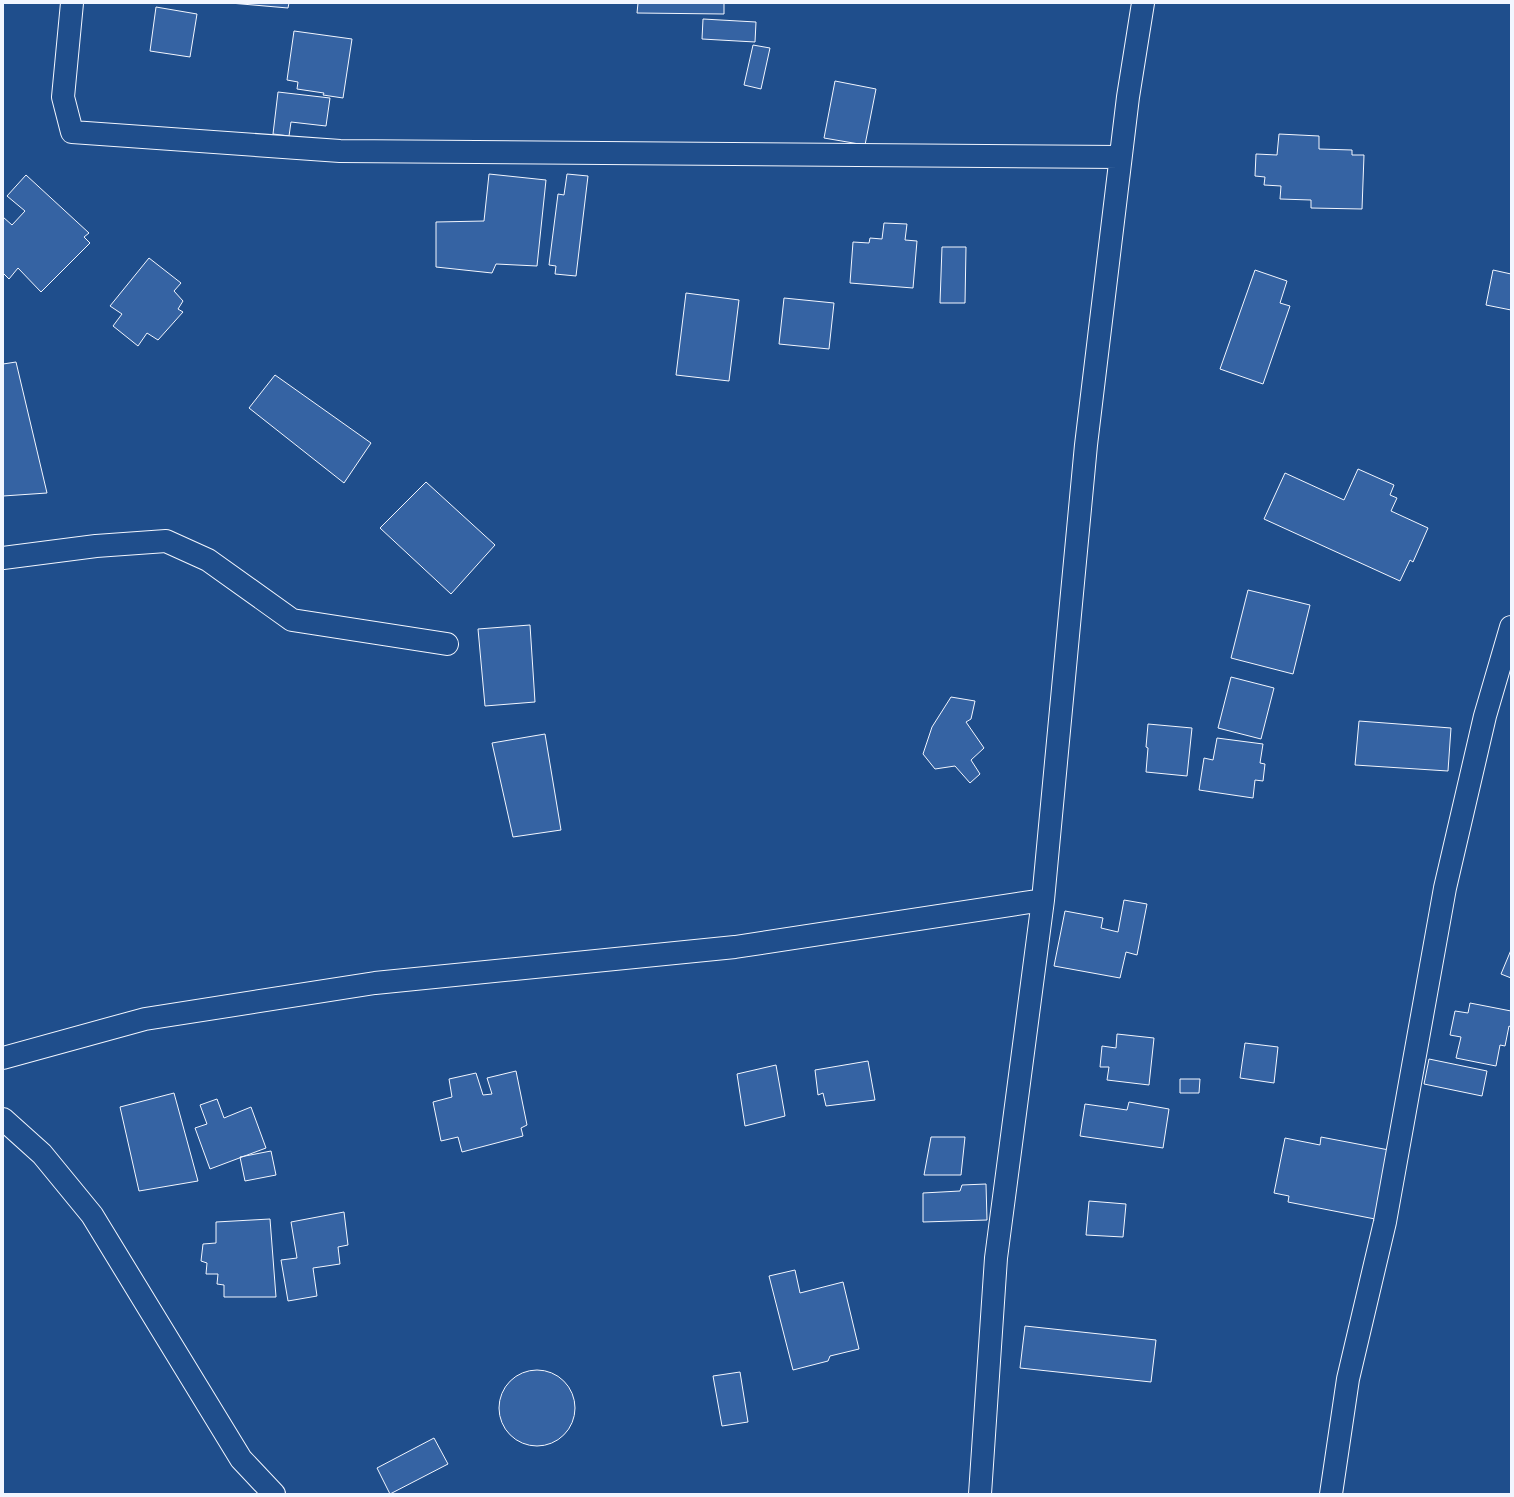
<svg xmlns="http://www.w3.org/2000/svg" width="1514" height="1497" viewBox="0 0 1514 1497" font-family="Poppins,sans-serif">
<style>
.building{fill:#3563a3;stroke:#f2f6ff}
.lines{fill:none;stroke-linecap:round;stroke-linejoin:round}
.minor-casing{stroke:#f2f6ff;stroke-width:24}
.minor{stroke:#1f4e8c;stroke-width:22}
</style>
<rect width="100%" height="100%" fill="#1f4e8c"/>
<!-- building -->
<path class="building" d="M230 3H289L288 8Z
M638 3H724V14L637 13Z
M156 7 197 14 190 57 150 51Z
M703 19 756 22 755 42 702 39Z
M294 31 352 39 343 98 323 95 324 93 297 89 298 82 287 80Z
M753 45 770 48 761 89 744 85Z
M835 81 876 89 865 145 824 138Z
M278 92 330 98 326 126 291 122 289 136 273 134Z
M1279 134 1319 136V149L1352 150V155H1364L1362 209 1311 208V200L1280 199 1281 186 1264 185 1265 177 1255 176 1256 154 1277 155Z
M489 174 546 180 537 266 496 264 492 273 436 267V222L484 221Z
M567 174 588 176 576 276 555 274 556 266 549 265 558 194 564 195Z
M26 175 89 233 84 237 90 243 41 292 18 268 9 279 3 273V217L12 225 25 211 7 196Z
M884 223 907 224 905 240 917 241 913 288 850 283 853 242 869 243 870 238 882 239Z
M942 247H966L965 303H940Z
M149 258 181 283 174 291 183 301 178 309 183 312 158 340 147 333 138 346 113 326 122 314 110 306Z
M1255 270 1287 281 1280 303 1290 306 1263 384 1220 369Z
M1493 270 1511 274V310L1486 305Z
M686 293 739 300 729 381 676 375Z
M784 298 834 303 829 349 779 344Z
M16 362 47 493 3 496V364Z
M275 375 371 443 344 483 249 408Z
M1358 469 1394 485 1390 495 1397 498 1391 511 1428 528 1413 562 1410 560 1400 581 1264 519 1285 473 1344 500Z
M426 482 495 545 451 594 380 528Z
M1248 590 1310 605 1293 674 1231 658Z
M530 625 535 702 485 706 478 629Z
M1231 677 1274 688 1261 739 1218 728Z
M951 697 975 701 971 719 966 722 984 748 971 760 980 774 970 783 955 766 935 769 923 754 932 727Z
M1359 721 1451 728 1448 771 1355 765Z
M1148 724 1192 728 1187 776 1146 772 1148 748 1146 747Z
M545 734 561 830 513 837 492 743Z
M1217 738 1263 744 1260 763 1265 764 1263 781 1255 780 1253 798 1199 790 1204 758 1213 760Z
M1124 900 1147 904 1137 955 1126 952 1120 978 1054 966 1065 911 1103 918 1101 928 1118 932Z
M1511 950V978L1501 974Z
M1470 1003 1511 1011V1027L1509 1026 1505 1046 1500 1045 1496 1066 1456 1058 1461 1037 1450 1035 1455 1011 1468 1013Z
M1117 1034 1154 1038 1149 1085 1107 1080 1109 1067H1100L1102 1046 1116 1048Z
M1245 1043 1278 1047 1274 1083 1240 1078Z
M1429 1059 1487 1071 1482 1096 1424 1084Z
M868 1061 875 1100 826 1106 823 1093 818 1095 815 1070Z
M776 1065 785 1116 745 1126 737 1074Z
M516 1071 527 1125 521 1128 523 1136 462 1152 458 1137 441 1141 433 1102 452 1097 449 1079 476 1073 483 1095 492 1094 487 1078Z
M1180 1079H1200L1199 1093H1180Z
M174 1093 198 1181 139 1191 120 1107Z
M217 1099 224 1118 251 1107 266 1148 210 1169 195 1128 207 1124 200 1105Z
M1129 1102 1169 1109 1163 1148 1080 1136 1085 1104 1127 1110Z
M931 1137H965L961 1175H924Z
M1321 1137 1389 1150 1375 1219 1288 1202 1289 1196 1274 1193 1285 1138 1320 1145Z
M271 1151 276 1175 245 1181 240 1157Z
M986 1184 987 1220 923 1222V1193L960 1191 962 1185Z
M1089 1201 1126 1204 1123 1237 1086 1235Z
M344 1212 348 1245 338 1247 340 1264 313 1268 317 1296 288 1301 281 1260 297 1258 291 1222Z
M270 1219 276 1297H224V1285L217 1284 218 1274H206L207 1263 201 1261 203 1244 216 1243V1222Z
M795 1270 800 1293 843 1282 859 1349 830 1356 828 1361 793 1370 769 1276Z
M1025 1326 1156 1340 1151 1382 1020 1368Z
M499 1408a38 38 0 1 1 76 0a38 38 0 1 1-76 0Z
M740 1372 748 1422 722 1426 713 1376Z
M434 1438 448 1464 390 1494 377 1468Z"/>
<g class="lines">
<!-- minor casing -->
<g class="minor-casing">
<path id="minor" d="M72 3 63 97 72 132 340 151 1120 157
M3 558 96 546 166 541 208 560 292 620 447 644
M3 1058 145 1019 375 983 735 947 1043 900
M3 1119 42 1154 92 1215 241 1459 274 1494
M980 1494 996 1258 1043 900 1086 445 1128 97 1143 3
M1331 1494 1348 1379 1385 1222 1445 888 1485 716 1511 627"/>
</g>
<!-- minor -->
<use href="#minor" class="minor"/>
</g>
<!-- border -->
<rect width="1514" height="1497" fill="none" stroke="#f2f6ff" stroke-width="8"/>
</svg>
